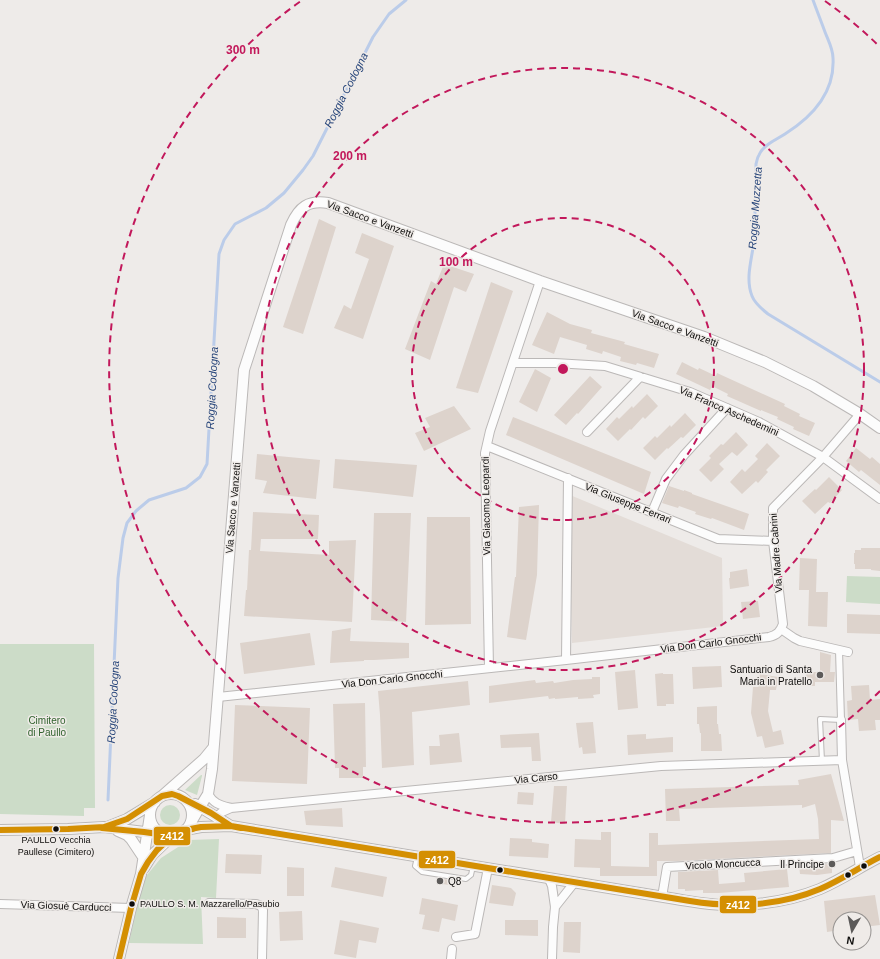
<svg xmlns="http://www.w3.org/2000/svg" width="880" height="959" viewBox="0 0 880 959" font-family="Arial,sans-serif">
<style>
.built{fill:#e3dcd7}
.green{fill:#ccdcc8}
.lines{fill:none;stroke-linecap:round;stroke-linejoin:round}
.stream{stroke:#bbcce9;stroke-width:3}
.building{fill:#ddd3cc}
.service-casing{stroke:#bbb8b7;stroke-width:6}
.pedestrian-casing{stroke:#bbb8b7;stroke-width:8}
.minor-casing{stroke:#bbb8b7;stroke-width:10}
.tertiary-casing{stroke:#bbb8b7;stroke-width:12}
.service{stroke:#fcfcfc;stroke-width:4}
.pedestrian{stroke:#fcfcfc;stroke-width:6}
.minor{stroke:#fcfcfc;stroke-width:8}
.tertiary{stroke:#fcfcfc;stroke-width:10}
.bus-1-casing{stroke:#efebe8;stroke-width:9}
.bus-1{stroke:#d48f02;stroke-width:6}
.ring{fill:none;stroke:#c2185b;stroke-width:2;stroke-dasharray:7 5}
.poi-dot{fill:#5c5a59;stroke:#efebe8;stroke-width:1.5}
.bus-dot{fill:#0d0c0b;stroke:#efebe8;stroke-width:1.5}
.labels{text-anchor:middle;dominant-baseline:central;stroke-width:3;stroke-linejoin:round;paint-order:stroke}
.bus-label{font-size:9px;fill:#0d0c0b;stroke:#efebe8}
.street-label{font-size:10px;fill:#0d0c0b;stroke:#efebe8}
.poi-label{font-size:10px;fill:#0d0c0b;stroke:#efebe8;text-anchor:end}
.park-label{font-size:10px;fill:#32632f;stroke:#efebe8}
.water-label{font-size:11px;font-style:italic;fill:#28467b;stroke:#efebe8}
.centre{fill:#c2185b;stroke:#efebe8;stroke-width:2}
.ring-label{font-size:12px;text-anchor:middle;font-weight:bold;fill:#c2185b;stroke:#efebe8;stroke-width:3;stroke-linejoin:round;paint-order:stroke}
.line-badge{stroke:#efebe8;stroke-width:1.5}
.badge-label{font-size:11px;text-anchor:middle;font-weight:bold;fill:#fff}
</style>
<rect width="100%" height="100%" fill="#eeebe9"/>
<!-- built -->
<path class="built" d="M570 495 722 558 723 626 572 643Z"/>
<!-- green -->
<path class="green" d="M847 576 880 577V604L846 602Z
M0 644H94L95 808H84V816L0 814Z
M201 775H202V776L197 795 185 790Z
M160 815a10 10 0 1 1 20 0a10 10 0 1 1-20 0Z
M219 839 216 898 201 897 203 944 129 943 142 881 161 858 189 840Z"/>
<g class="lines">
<!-- stream -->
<path class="stream" d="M813 0C817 11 821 21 825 32 828 40 833 49 833 58 835 92 812 117 785 134 776 140 763 145 759 155 757 158 757 161 756 164 756 190 755 215 754 241 752 259 745 278 752 296 755 304 762 309 768 314L880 382
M108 800 114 665 118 578 123 538 127 523 136 511 149 500 186 488 200 477 207 464 219 254 224 240 235 224 266 208 284 193 303 170 313 156 373 37 389 14 406 0"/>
</g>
<!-- building -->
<path class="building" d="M319 219 336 227 303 334 283 327Z
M362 233 394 246 363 339 334 328 344 305 351 309 369 259 355 253Z
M444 264 474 274 466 292 454 287 430 360 405 349 431 281 436 284Z
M491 282 513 291 478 393 456 388Z
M547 312 570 324 592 330 591 333 625 342 624 344 659 354 654 368 637 363 636 365 620 361 621 357 603 351 602 354 586 349 587 345 560 337 554 354 532 345Z
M682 362 698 370 699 368 716 376 717 373 785 404 784 406 800 414 799 416 815 423 809 436 793 429 794 427 777 419 778 417 761 410V411L727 396 728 394 712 386 710 390 676 374Z
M535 369 551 378 537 412 519 402Z
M590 376 602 387 578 414 577 413 566 425 554 415Z
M647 394 658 406 645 419 643 417 631 430 630 429 618 441 606 429 617 417 619 419 632 406 633 408Z
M454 406 471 429 424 451 415 433 430 427 425 418Z
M685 413 696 425 683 438 681 437 668 449 667 448 655 460 643 448 655 436 657 438 670 425 671 427Z
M513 417 651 472 644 494 506 435Z
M736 432 748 445 737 456 732 452 719 464 724 469 711 482 699 470 711 458 709 456 721 444 723 445Z
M767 443 780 456 766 470 768 472 758 483 756 481 742 494 730 482 742 469 745 472 758 459 755 456Z
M856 448 870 459 872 457 880 464V485L861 470 859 472 846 461Z
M257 454 320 460 316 499 263 493 267 481 255 479Z
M335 459 417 465 413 497 333 488Z
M829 477 842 490 830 503 828 502 815 514 802 501 815 489 816 490Z
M669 486 684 491V490L692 493V494L749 514 744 530 712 518 711 519 695 514 696 512 679 506 678 508 662 503Z
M539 505 537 575 526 640 507 637 515 577H516L519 507Z
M253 512 319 515 318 539H261L260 551 329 555V541L356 540 352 622 244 616 246 590H247L249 550H251Z
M374 513H411L406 622 371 620Z
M427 517H470L471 624 425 625Z
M861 548H880V571L871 570V569H855V564H854V553H855V550H861Z
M800 558 817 559 816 592H828L827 627 808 626 809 590H799Z
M747 569 749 586 730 589 729 578H730V572Z
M758 601 760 617 743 619 741 602Z
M847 614 880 615V634L847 633Z
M351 628 350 641 409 643V658L374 660H364V661L330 663 332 631Z
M310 633 315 665 244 674 240 643Z
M820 652 831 655 830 672H835L834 682H815V686H795V678L806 677V672H820Z
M721 666 722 687 693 689 692 667Z
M635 670 638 708 618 710 615 672Z
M663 673V674H673L674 704H666V706H657L655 674Z
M760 674 778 677 776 690H770L768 711 773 732 781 730 784 744 765 748 762 736 757 737 751 713 753 687H758Z
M592 677H600V694L593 695 594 698 578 699V697L555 699V698L549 699 548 696 489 703V686L535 680 536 683 553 681 554 683 573 680 592 679Z
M468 681 470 705 412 712 414 765 382 768 380 715 378 691Z
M869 685 870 700 880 699V720H875L876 730 859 731 858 719 848 720 847 701 852 700 851 686Z
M365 703 366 767H363V778H339V768H335L333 704Z
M235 705 310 708 307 784 232 781Z
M717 706V724H718L719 734H721L722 751H701V733H700L699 724H697V707Z
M593 722 596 753 583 754 582 747 579 748 576 723Z
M459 733 462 762 430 765 429 746H440L439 735Z
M539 733 541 761H532L531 747 501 748 500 735Z
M646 734V739L673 737V752L628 755 627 735Z
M831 774 844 821 831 820V853L678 861H657V876H600V868L574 867 575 839 601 840V832H611V866L649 867V833H658V845L819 839 818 819 815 804 802 808V805L679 809 680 821H666L665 789 799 785 798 780Z
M554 786H567L565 824 551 822Z
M518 792 534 793 533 805 517 804Z
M342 808 343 827 306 825 304 811Z
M510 838 532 839V842L549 844 548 858 509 856Z
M226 854 262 855 261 874 225 873Z
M832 864V873L817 875 800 874 799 865Z
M287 867 304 868V896H287Z
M335 867 387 877 383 897 331 887Z
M787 869 789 887 719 893H703V890L685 891V889H678V872L718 870 719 884 745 882 744 873Z
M437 878 450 880 449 885 436 883Z
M492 885 511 888 516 893 513 906 489 903Z
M875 895 880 925 864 927V919H840V930L827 932 824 901Z
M422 898 458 905 455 921 442 918 439 932 422 929 425 915 419 914Z
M302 911 303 940 280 941 279 912Z
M217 917 246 918V938H217Z
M340 920 379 928 376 943 359 940 356 958 334 954Z
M505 920H538V936L505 935Z
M564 922H581L580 953 563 952Z"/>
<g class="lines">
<!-- service casing -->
<g class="service-casing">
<path id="service" d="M822 761 820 719 841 720
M417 857 415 866 422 872 466 879 471 875 473 866"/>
</g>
<!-- pedestrian casing -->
<g class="pedestrian-casing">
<path id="pedestrian" d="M839 650 841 720"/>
</g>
<!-- minor casing -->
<g class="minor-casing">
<path id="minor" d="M513 363H555L605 366 690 392 759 422 823 457 880 499
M587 432 640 377
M487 446 718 539 773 541
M652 512 666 479 684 455 727 408
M781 629 794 638 800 641 848 652
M566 660 568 478
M489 668 485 453 490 431 540 281
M218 697 566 660 769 637C777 635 780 632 783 624L773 541V508L823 457 860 414
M841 720 842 760 860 867
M208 794C214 804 220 805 231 808
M216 817 222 812 231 808 661 766 842 760
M549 879 552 886 555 907 553 927 552 959
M662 897 667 867 833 858 857 851
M209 903 256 904 261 906 263 910 262 959
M0 904 131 908
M555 907 574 883
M456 937 475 934 488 868
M451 959 452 949"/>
</g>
<!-- tertiary casing -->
<g class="tertiary-casing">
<path id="tertiary" d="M150 815a21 21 0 1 1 42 0a21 21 0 1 1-42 0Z
M162 796 204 759 213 748
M195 804 231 826
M190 824 200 807 208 794 212 769 244 370 291 225C299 207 308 200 328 203L540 281 704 337 765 362 813 386 860 414 880 428
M107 827 127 819 155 802
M0 830 68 829 104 827 144 832 165 835
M185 830 201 827 231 826 676 899C695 902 714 906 733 905 763 905 793 900 820 889 841 880 860 867 880 857
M118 831 127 835 131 839 143 857
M144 868 152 855 172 836
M119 959 131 908 141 874 150 815"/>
</g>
<!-- service -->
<use href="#service" class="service"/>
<!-- pedestrian -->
<use href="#pedestrian" class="pedestrian"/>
<!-- minor -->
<use href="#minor" class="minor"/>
<!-- tertiary -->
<use href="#tertiary" class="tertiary"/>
<!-- bus-1 casing -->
<g class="bus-1-casing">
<path id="bus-1" d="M102 828 144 832 172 836 179 834 185 830 201 827 231 826 241 828
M0 830 68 829 104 827 127 819 162 796 172 794 178 796 211 813 231 826 690 901C733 908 780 906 820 889 841 880 860 867 880 857
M119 959 131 908 141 874 148 862 157 850 172 836 179 834 185 830 193 829"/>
</g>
<!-- bus-1 -->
<use href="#bus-1" class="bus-1"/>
</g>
<!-- distance rings -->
<g class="ring">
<circle cx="563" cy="369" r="151"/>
<circle cx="563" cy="369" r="301"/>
<path d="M880 691A452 452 0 1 1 301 1M825 1A452 452 0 0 1 880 47"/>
</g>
<!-- markers -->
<g class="poi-dot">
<circle cx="820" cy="675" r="4"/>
<circle cx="832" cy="864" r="4"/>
<circle cx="440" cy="881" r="4"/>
</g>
<g class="bus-dot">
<circle cx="56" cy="829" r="3.5"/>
<circle cx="864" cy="866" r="3.5"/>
<circle cx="500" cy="870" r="3.5"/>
<circle cx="848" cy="875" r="3.5"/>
<circle cx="132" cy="904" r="3.5"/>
</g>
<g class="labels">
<!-- bus labels -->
<g class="bus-label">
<text x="56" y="840">PAULLO Vecchia<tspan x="56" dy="12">Paullese (Cimitero)</tspan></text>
<text x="140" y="904" text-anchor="start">PAULLO S. M. Mazzarello/Pasubio</text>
</g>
<!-- street labels -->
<g class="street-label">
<text transform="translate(370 219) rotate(20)">Via Sacco e Vanzetti</text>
<text transform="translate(675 328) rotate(20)">Via Sacco e Vanzetti</text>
<text transform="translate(729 411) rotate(24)">Via Franco Aschedemini</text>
<text transform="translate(628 503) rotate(22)">Via Giuseppe Ferrari</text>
<text transform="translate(486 506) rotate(-91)">Via Giacomo Leopardi</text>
<text transform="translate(233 508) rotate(-85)">Via Sacco e Vanzetti</text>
<text transform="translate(776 553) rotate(-94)">Via Madre Cabrini</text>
<text transform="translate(711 643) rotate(-7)">Via Don Carlo Gnocchi</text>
<text transform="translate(392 679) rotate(-6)">Via Don Carlo Gnocchi</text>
<text transform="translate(536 778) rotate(-6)">Via Carso</text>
<text transform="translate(723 864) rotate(-3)">Vicolo Moncucca</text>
<text transform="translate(66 906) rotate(2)">Via Giosuè Carducci</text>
</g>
<!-- poi labels -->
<g class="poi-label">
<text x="812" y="669">Santuario di Santa<tspan x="812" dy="12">Maria in Pratello</tspan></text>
<text x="824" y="864">Il Principe</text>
<text x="448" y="881" text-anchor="start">Q8</text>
</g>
<!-- park labels -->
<g class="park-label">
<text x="47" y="720">Cimitero<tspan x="47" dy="12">di Paullo</tspan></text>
</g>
<!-- water labels -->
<g class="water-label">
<text transform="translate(346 90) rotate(-63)">Roggia Codogna</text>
<text transform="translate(755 208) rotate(-86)">Roggia Muzzetta</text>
<text transform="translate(212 388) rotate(-87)">Roggia Codogna</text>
<text transform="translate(113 702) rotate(-87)">Roggia Codogna</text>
</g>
</g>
<circle cx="563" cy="369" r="6" class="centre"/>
<g class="ring-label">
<text x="243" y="54">300 m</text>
<text x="350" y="160">200 m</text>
<text x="456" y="266">100 m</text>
</g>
<g class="line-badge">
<rect x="153" y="826" width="38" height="20" rx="4" fill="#d48f02"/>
<rect x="418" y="850" width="38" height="19" rx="4" fill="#d48f02"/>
<rect x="719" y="895" width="38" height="19" rx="4" fill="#d48f02"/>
</g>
<g class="badge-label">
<text x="172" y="840">z412</text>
<text x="437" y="864">z412</text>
<text x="738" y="909">z412</text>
</g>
<!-- north arrow -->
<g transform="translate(852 931) rotate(189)"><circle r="19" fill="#efebe8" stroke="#959290"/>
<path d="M0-3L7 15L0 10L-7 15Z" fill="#5c5a59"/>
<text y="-6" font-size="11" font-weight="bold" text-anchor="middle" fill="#0d0c0b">N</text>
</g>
</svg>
